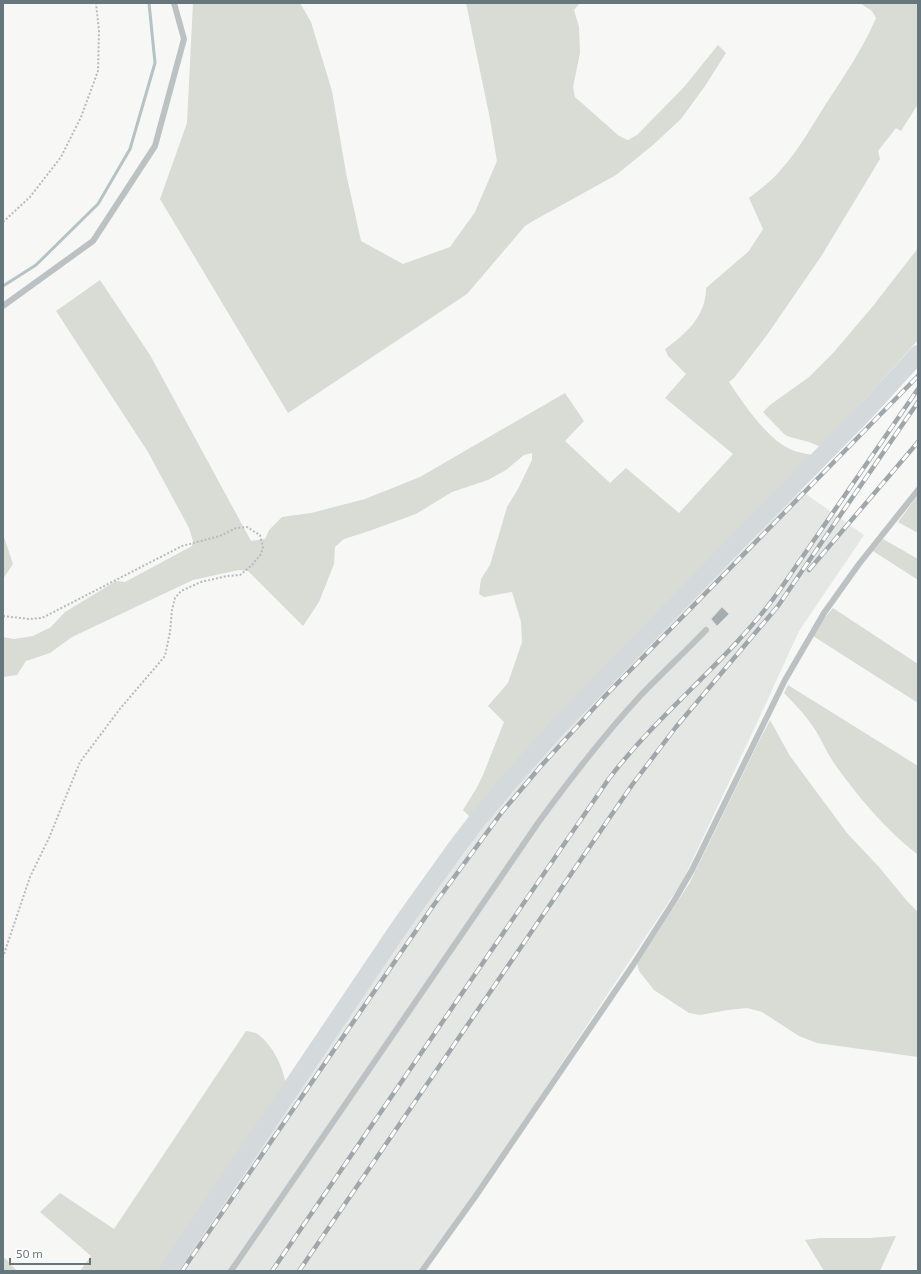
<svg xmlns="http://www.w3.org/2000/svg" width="921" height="1274" viewBox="0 0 921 1274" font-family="'Exo 2',sans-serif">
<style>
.built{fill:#e5e7e5}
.green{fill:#d8dcd4}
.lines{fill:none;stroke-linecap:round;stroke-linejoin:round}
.stream{stroke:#b5c3c5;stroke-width:3}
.building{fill:#a4aeb1;stroke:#d9d9d7}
.path{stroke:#b7bbbd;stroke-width:2;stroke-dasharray:2 2;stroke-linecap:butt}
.lane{stroke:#bcc2c4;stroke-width:6}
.secondary{stroke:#d4d9db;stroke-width:18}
.rail-casing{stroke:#9fa7aa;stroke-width:4.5}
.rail{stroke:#fff;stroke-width:3;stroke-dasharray:9;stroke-linecap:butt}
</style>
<rect width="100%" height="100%" fill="#f7f7f5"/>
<!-- built -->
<path class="built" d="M796 487 864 535 799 631 756 725 682 882 424 1271H174L459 852 540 753Z"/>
<!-- green -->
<path class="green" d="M193 3H300L311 22 332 91 346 173 361 241 403 264 450 247 475 212 497 161 490 119 466 3H580L574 10 579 27 580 53 573 87 575 97 619 136 628 140 637 135 684 87 718 45 726 53 705 86 681 119 653 145 616 175 533 221 525 226 467 294 288 413 160 199 187 123Z
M860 3H918V104L901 131 896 128 878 151 880 159 822 255 767 335 734 378 729 382C743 403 765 436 788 448 794 452 804 453 812 455L470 817 463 810 476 789 483 775 504 722 488 706 508 683 522 642 521 622 512 592 484 597 479 594 481 579 490 565 507 507 518 489 532 460V453L524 455 506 470 488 480 452 492 416 514 369 531 344 539 335 547 334 564 319 602 303 626 248 571 239 570 193 580 72 637 50 653 26 661 17 675 3 677V637L14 639 33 636 51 627 65 612 116 581 125 582 192 546 193 541 189 528 148 452 56 311 100 280 150 355 251 541 265 539 269 530 282 517 311 513 365 499 420 477 565 393 584 421 565 441 610 483 626 468 679 513 733 454 665 398 686 374 668 356 665 349C686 334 706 316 706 288L749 251 763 229 749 198C758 191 769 183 777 174 794 156 806 136 819 115 839 83 861 53 876 18L872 11Z
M918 248V340L848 418 821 447 809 442 790 437 785 435 763 412 770 405 809 377 834 352 873 306Z
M918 495V533L898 522Z
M3 534 13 564 3 579Z
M883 539 918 559V580L873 551Z
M833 608 918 664V703L813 636 822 621Z
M788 685 918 766V855C885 829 858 797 834 763 827 753 822 741 816 731 807 717 796 705 784 693Z
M770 720 790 756 847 833 879 867 907 901 918 912V1057L817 1043 799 1036 762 1012 747 1008 728 1010 700 1015 689 1013 654 990 639 971 637 963 689 884 756 747Z
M246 1031C251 1032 256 1032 260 1036 274 1047 285 1071 286 1088L163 1271H80L91 1256 40 1212 60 1193 114 1229Z
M896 1236 880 1271H824L805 1240 820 1238H869Z
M5 1258 17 1271H3V1260Z"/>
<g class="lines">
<!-- stream -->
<path class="stream" d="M3 286 36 265 98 204 130 149 155 63 149 3"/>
</g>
<!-- building -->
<path class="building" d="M722 607 729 614 717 626 711 619Z"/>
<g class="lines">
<!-- path -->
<path class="path" d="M3 222 30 197 61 157 81 117 98 71 99 31 96 3
M3 616 29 619 42 618 182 546 220 536 236 528 247 527 260 535 263 547 261 554 252 565 240 575 227 576 201 582 181 591 175 598 172 610 170 632 165 656 119 710 80 762 49 838 30 877 3 957"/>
<!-- lane -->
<path class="lane" d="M3 306 93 241 155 146 184 39 174 3
M231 1271 538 823C570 779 604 735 641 695 662 673 685 652 706 630
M422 1271 475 1197 633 965 674 901 692 870 785 680 824 613 859 564 918 490"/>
<!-- secondary -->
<path class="secondary" d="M168 1271 401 925 456 848 479 818 510 781 557 728 746 533 818 460 867 410 918 354"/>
<!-- rail casing -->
<g class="rail-casing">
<path id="rail" d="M809 570 918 442
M182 1271 433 906 502 812 541 766 605 696 918 376
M272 1271 608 780C659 712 729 661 779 591L918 389
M299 1271 632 785 676 727 778 606 918 402"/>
</g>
<!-- rail -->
<use href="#rail" class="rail"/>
</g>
<!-- border -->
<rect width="921" height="1274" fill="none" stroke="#65767d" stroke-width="8"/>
<!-- scale -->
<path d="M10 1258v6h80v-6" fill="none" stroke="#65767d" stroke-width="2"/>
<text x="16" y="1258" font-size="12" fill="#65767d" stroke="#ffffff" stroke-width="3" paint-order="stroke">50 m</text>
</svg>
